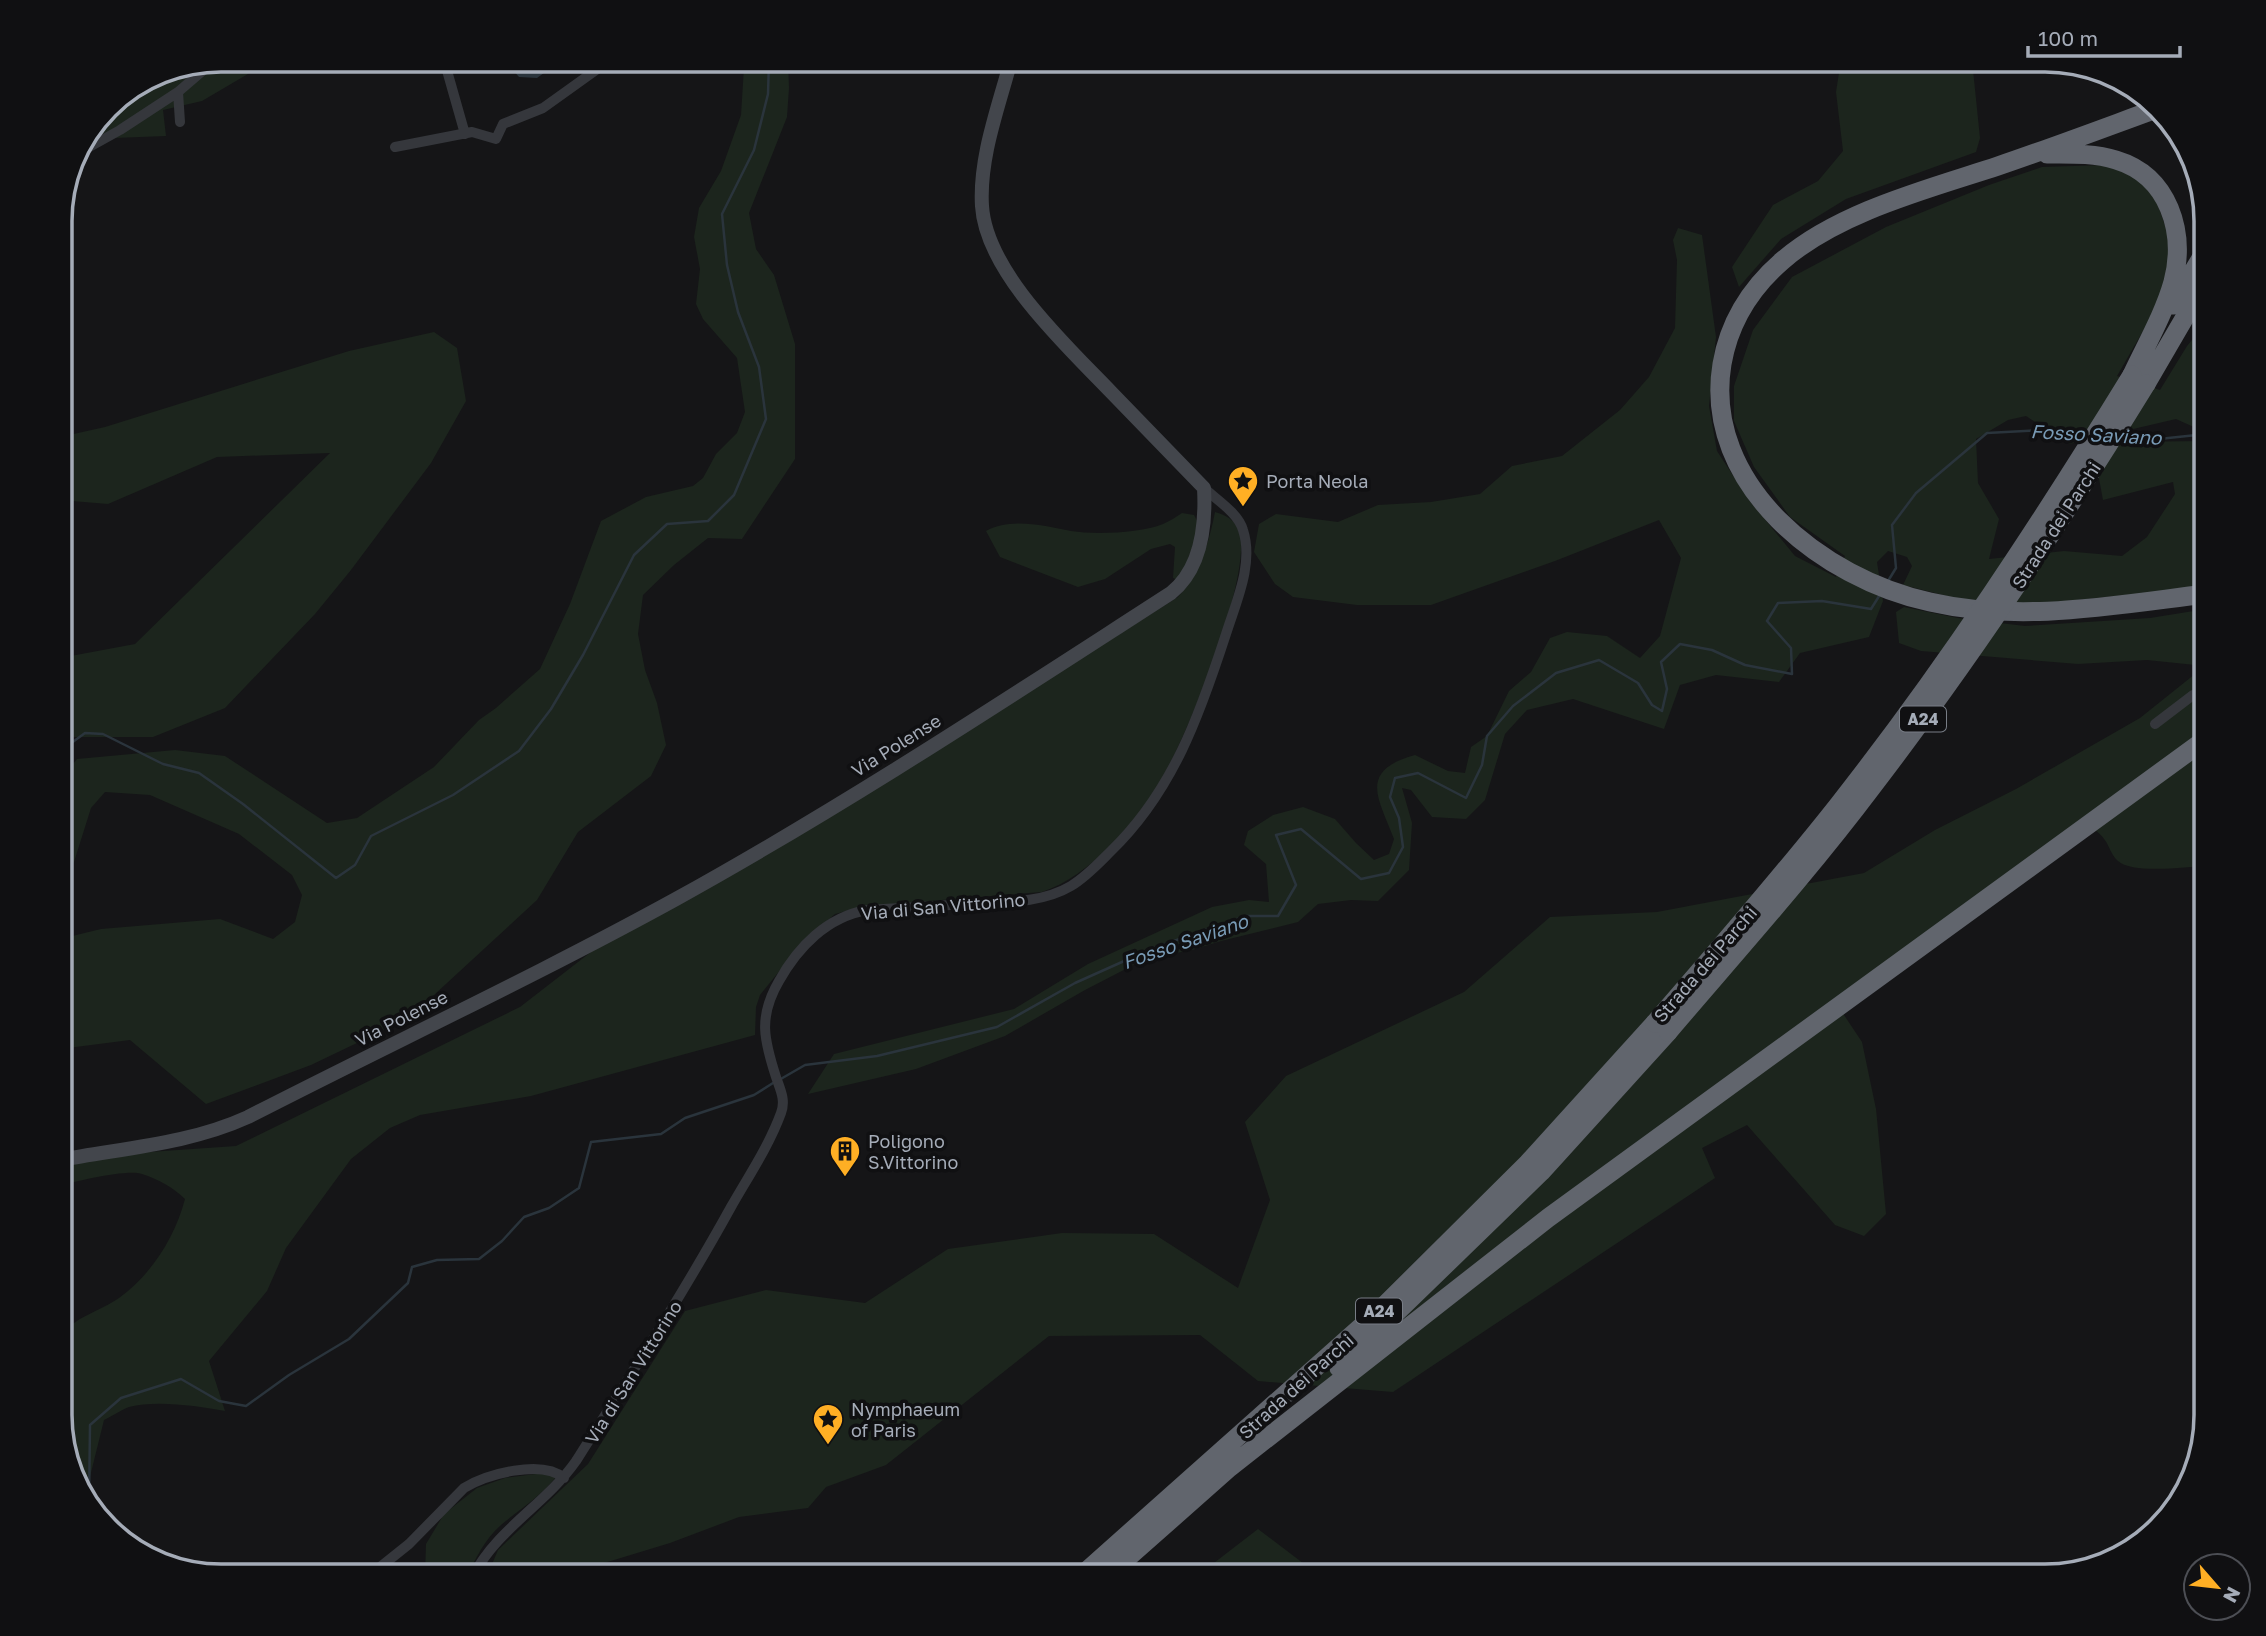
<svg xmlns="http://www.w3.org/2000/svg" width="2266" height="1636" viewBox="0 0 2266 1636" font-family="'Golos Text',sans-serif">
<style>
.green{fill:#1c251d}
.water{fill:#2a343c}
.lines{fill:none;stroke-linecap:round;stroke-linejoin:round}
.stream{stroke:#2a343c;stroke-width:2.5}
.street{stroke:#35373c;stroke-width:10}
.secondary{stroke:#43464c;stroke-width:14}
.highway{stroke:#61656d;stroke-width:19}
.highway-bridge{stroke:#61656d;stroke-width:19}
.labels{text-anchor:middle;dominant-baseline:central;stroke-width:7;stroke-linejoin:round;paint-order:stroke}
.shield{fill:#101012;stroke:#787d86;stroke-width:2}
.shield-label{font-size:16px;font-weight:bold;fill:#a5acb8}
.poi-label{font-size:18px;fill:#a5acb8;stroke:#101012;text-anchor:start}
.street-label{font-size:18px;fill:#a5acb8;stroke:#101012}
.water-label{font-size:19px;font-style:italic;fill:#799bb6;stroke:#101012}
.rim{fill:none;stroke:#a5acb8;stroke-width:3.5}
</style>
<rect width="100%" height="100%" fill="#151517"/>
<!-- green -->
<path class="green" d="M221 60H272L202 101 163 110 166 136 114 138 76 149 114 100 160 72Z
M743 60H788L789 88 787 117 749 213 756 249 774 275 795 344V459L742 539 708 538 674 565 643 595 638 634 645 670 657 703 666 745 651 776 578 832 537 900 409 1018 311 1065 206 1104 130 1040 60 1049V939L101 929 220 919 273 939 295 922 302 895 292 875 239 834 150 795 105 792 91 808 74 862 60 877V780L77 759 175 750 225 756 327 823 357 818 434 767 479 720 496 708 540 669 570 604 601 521 646 497 693 486 703 478 716 454 737 433 745 412 737 358 703 319 696 304 700 269 694 237 699 208 721 171 741 115 744 67Z
M1841 60H1972L1980 138 1976 152 1846 199 1781 239 1739 287 1732 267 1773 205 1818 181 1843 151 1836 92Z
M2105 165 2133 176 2148 186 2158 205 2171 243 2165 293 2117 376 2160 390 2187 346 2206 323V428H2196L2176 419 2069 444 2026 416 2008 420 1976 439 1978 483 1999 519 1989 559 2064 551 2122 556 2147 537 2175 494 2173 482 2103 500 2097 468 2121 442 2206 441V587L2026 605 1955 598 1903 585 1912 566 1907 557 1888 551 1877 562 1883 601 1869 637 1800 653 1779 682 1716 675 1680 685 1664 729 1573 699 1527 710 1505 734 1485 800 1466 819 1432 817 1411 790 1402 788 1412 823 1409 870 1378 901 1351 900 1318 904 1298 922 1221 941 1192 950 1145 959 1085 990 1005 1036 916 1069 808 1094 834 1054 1014 1009 1088 964 1212 907 1249 900 1269 902 1266 864 1244 845 1248 831 1273 815 1303 807 1335 819 1356 843 1374 860 1389 854 1394 839C1379 799 1357 771 1415 755L1448 771 1465 773 1471 747 1487 736 1509 691 1531 672 1550 638 1567 632 1607 636 1640 658 1660 636 1681 558 1659 520 1555 561 1431 605H1357L1293 597 1275 584 1254 552 1259 524 1276 514 1338 522 1378 505 1431 502 1480 494 1512 466 1562 456 1620 410 1649 377 1675 328 1677 260 1673 240 1678 228 1702 235 1716 337 1709 406 1717 451 1749 500 1795 556 1836 577 1845 556 1790 517 1754 467 1734 421V386L1753 330 1792 277 1886 227 1989 185 2042 167Z
M434 332 457 348 466 401 431 463 351 570 315 614 225 708 153 737H60V658L135 644 330 453 217 457 108 504 60 500V437L105 427 349 351Z
M1215 512C1226 515 1235 520 1239 531 1254 573 1185 742 1160 782 1135 824 1090 876 1042 892L866 906 835 914 803 942 760 995 756 1007 755 1035 531 1096 420 1115 390 1128 351 1159 286 1248 267 1291 209 1361 225 1411C198 1406 156 1400 129 1407 121 1410 112 1416 104 1420L85 1497C55 1461 60 1383 60 1337 75 1316 99 1312 119 1298 152 1274 175 1237 185 1199 174 1188 158 1179 142 1174 128 1169 76 1181 60 1186V1165L120 1154 236 1146 520 1007 600 945 991 715 1178 597C1200 572 1209 543 1215 512Z
M1182 513 1194 515 1200 526 1180 581 1173 578 1175 547 1170 544 1151 549 1105 579 1078 587 1000 557 986 531C1012 517 1044 526 1071 531 1095 535 1141 533 1163 524 1170 521 1176 517 1182 513Z
M1904 607 1958 618 2025 626 2150 618 2206 609V734L1842 1012 1862 1042 1876 1109 1886 1214 1864 1236 1835 1225 1747 1125 1702 1148 1715 1178 1393 1392 1258 1381 1200 1335 1049 1336 886 1465 826 1487 808 1508 739 1517 670 1543 601 1564 573 1576H487L498 1550 588 1464 685 1311 766 1290 865 1303 948 1249 1062 1233 1154 1234 1238 1288 1270 1200 1245 1122 1286 1076 1464 992 1550 917 1657 912 1864 873 1935 830 2016 789 2140 718 2205 666 2147 660 2078 664 1921 651 1899 643 1896 612Z
M2206 748V866C2187 867 2131 874 2118 861 2108 852 2111 842 2095 830Z
M551 1472 556 1477C540 1497 520 1509 501 1525 485 1539 476 1558 467 1576H425L426 1544 444 1514 477 1488 505 1478Z
M1258 1529 1320 1576H1197Z"/>
<!-- water -->
<path class="water" d="M504 60H562L537 78 519 77Z"/>
<g class="lines">
<!-- stream -->
<path class="stream" d="M153 75 178 76 184 67
M2124 435 2159 439 2206 434
M1888 581 1896 568 1892 525 1916 493 1987 433 2041 430 2086 432
M60 757 70 744 85 733 103 734 163 764 199 773 243 804 336 878 355 865 371 836 453 795 519 751 551 709 583 655 634 555 667 524 708 521 734 495 766 419 759 367 738 312 727 265 722 214 754 150 768 94 769 60
M779 1080 805 1065 877 1056 997 1027 1075 983 1151 949 1246 916H1278L1296 885 1276 835 1301 829 1361 879 1389 873 1403 847 1399 818 1390 797 1395 778 1418 773 1466 798 1482 765 1487 736 1513 706 1556 673 1599 660 1638 683 1652 705 1662 711 1667 689 1661 662 1680 644 1712 650 1745 665 1792 674 1791 648 1767 621 1778 603 1822 601 1871 609 1881 593
M89 1502 90 1425 121 1398 181 1379 219 1401 246 1406 289 1375 349 1339 408 1283 412 1267 437 1260 479 1259 502 1241 524 1217 549 1208 579 1188 591 1142 661 1134 685 1118 754 1095 773 1083"/>
<!-- street -->
<path class="street" d="M444 60 465 134
M180 122 178 92 214 61
M395 147 472 132 496 139 503 124 543 108 610 60
M75 155 120 130 178 92
M2155 724 2193 695 2206 692
M369 1576 409 1544 464 1488C487 1474 542 1459 564 1478
M473 1576C497 1529 546 1504 576 1461 629 1377 683 1294 731 1207 748 1177 769 1146 781 1113 786 1100 780 1089 776 1077 764 1040 758 1017 779 981 798 947 827 917 867 910 900 908 934 906 967 904 1001 902 1041 904 1071 886 1086 877 1098 864 1111 851 1173 791 1200 714 1226 634 1236 602 1254 564 1243 530 1238 513 1217 500 1204 488"/>
<!-- secondary -->
<path class="secondary" d="M60 1160C123 1148 189 1144 248 1117 390 1044 536 976 676 899 846 805 1008 698 1171 593 1202 568 1206 524 1204 488 1173 456 1142 424 1111 392 1067 346 986 272 982 206 979 157 999 106 1011 60"/>
<!-- highway -->
<path class="highway" d="M2156 109C2104 128 2051 148 1998 166 1928 189 1838 212 1782 261 1751 288 1729 323 1722 364 1702 485 1823 579 1930 602 2021 623 2115 605 2206 594
M2047 154C2070 154 2094 153 2116 160 2169 176 2186 232 2173 282 2164 314 2146 345 2132 375
M2173 305 2206 250
M2146 384 2206 281
M1339 1368 1541 1172 1668 1032
M1229 1468 1548 1218 2206 739
M1081 1576 1380 1310 1528 1163 1655 1023
M1107 1576 1237 1461"/>
<!-- highway-bridge -->
<path class="highway-bridge" d="M1655 1023C1717 951 1780 879 1839 804 1946 668 2041 523 2132 375
M1668 1032C1737 951 1808 872 1872 787 1971 658 2061 522 2146 384"/>
</g>
<!-- icons -->
<defs>
<g id="sight-pin" transform="scale(1.575)"><path d="M0 17L-7.5 6A9.5 9.5 0 1 1 7.5 6Z" fill="#ffaf24" stroke="#101012"/><path d="M0-6L1.8-2.2L6-1.7L2.9 1.2L3.7 5.4L0 3.3L-3.7 5.4L-2.9 1.2L-6-1.7L-1.8-2.2Z" fill="#111"/></g>
<g id="building-pin" transform="scale(1.575)"><path d="M0 17L-7.5 6A9.5 9.5 0 1 1 7.5 6Z" fill="#ffaf24" stroke="#101012"/><path d="M-4-6H4V6H1V3H-1V6H-4ZM-2.5-4.3h1.7v1.8h-1.7ZM.8-4.3h1.7v1.8H.8ZM-2.5-1h1.7V.8h-1.7ZM.8-1h1.7V.8H.8Z" fill="#111"/></g>
</defs>
<g fill-rule="evenodd">
<use href="#sight-pin" x="1243" y="481"/>
<use href="#building-pin" x="845" y="1151"/>
<use href="#sight-pin" x="828" y="1419"/>
</g>
<g class="labels">
<!-- shield labels -->
<g class="shield">
<rect x="1900" y="706.5" width="46" height="25" rx="5"/>
<rect x="1356" y="1298.5" width="46" height="25" rx="5"/>
</g>
<g class="shield-label">
<text x="1923" y="719">A24</text>
<text x="1379" y="1311">A24</text>
</g>
<!-- poi labels -->
<g class="poi-label">
<text x="1266" y="481">Porta Neola</text>
<text x="868" y="1141">Poligono<tspan x="868" dy="21">S.Vittorino</tspan></text>
<text x="851" y="1409">Nymphaeum<tspan x="851" dy="21">of Paris</tspan></text>
</g>
<!-- street labels -->
<g class="street-label">
<text transform="translate(2056 525) rotate(-57)">Strada dei Parchi</text>
<text transform="translate(896 745) rotate(-32)">Via Polense</text>
<text transform="translate(943 906) rotate(-5)">Via di San Vittorino</text>
<text transform="translate(1705 964) rotate(-49)">Strada dei Parchi</text>
<text transform="translate(401 1018) rotate(-27)">Via Polense</text>
<text transform="translate(633 1372) rotate(-58)">Via di San Vittorino</text>
<text transform="translate(1296 1386) rotate(-42)">Strada dei Parchi</text>
</g>
<!-- water labels -->
<g class="water-label">
<text transform="translate(2096 434) rotate(3)">Fosso Saviano</text>
<text transform="translate(1185 941) rotate(-19)">Fosso Saviano</text>
</g>
</g>
<!-- crop -->
<path d="M0 0H2266V1636H0ZM221 72H2045A149 149 0 0 1 2194 221V1415A149 149 0 0 1 2045 1564H221A149 149 0 0 1 72 1415V221A149 149 0 0 1 221 72Z" fill="#101012" fill-rule="evenodd"/>
<path class="rim" d="M221 72H2045A149 149 0 0 1 2194 221V1415A149 149 0 0 1 2045 1564H221A149 149 0 0 1 72 1415V221A149 149 0 0 1 221 72Z"/>
<!-- north arrow -->
<g transform="translate(2217 1587) rotate(118)"><circle r="33" fill="#101012" stroke="#4c4e54" stroke-width="2"/>
<path d="M0-5L12 26L0 18L-12 26Z" fill="#ffaf24"/>
<text y="-10" font-size="19" font-weight="bold" text-anchor="middle" fill="#a5acb8">N</text>
</g>
<!-- scale -->
<path d="M2028 46v10h152v-10" fill="none" stroke="#a5acb8" stroke-width="3.5"/>
<text x="2038" y="46" font-size="21" fill="#a5acb8" stroke="#101012" stroke-width="5" paint-order="stroke">100 m</text>
</svg>
